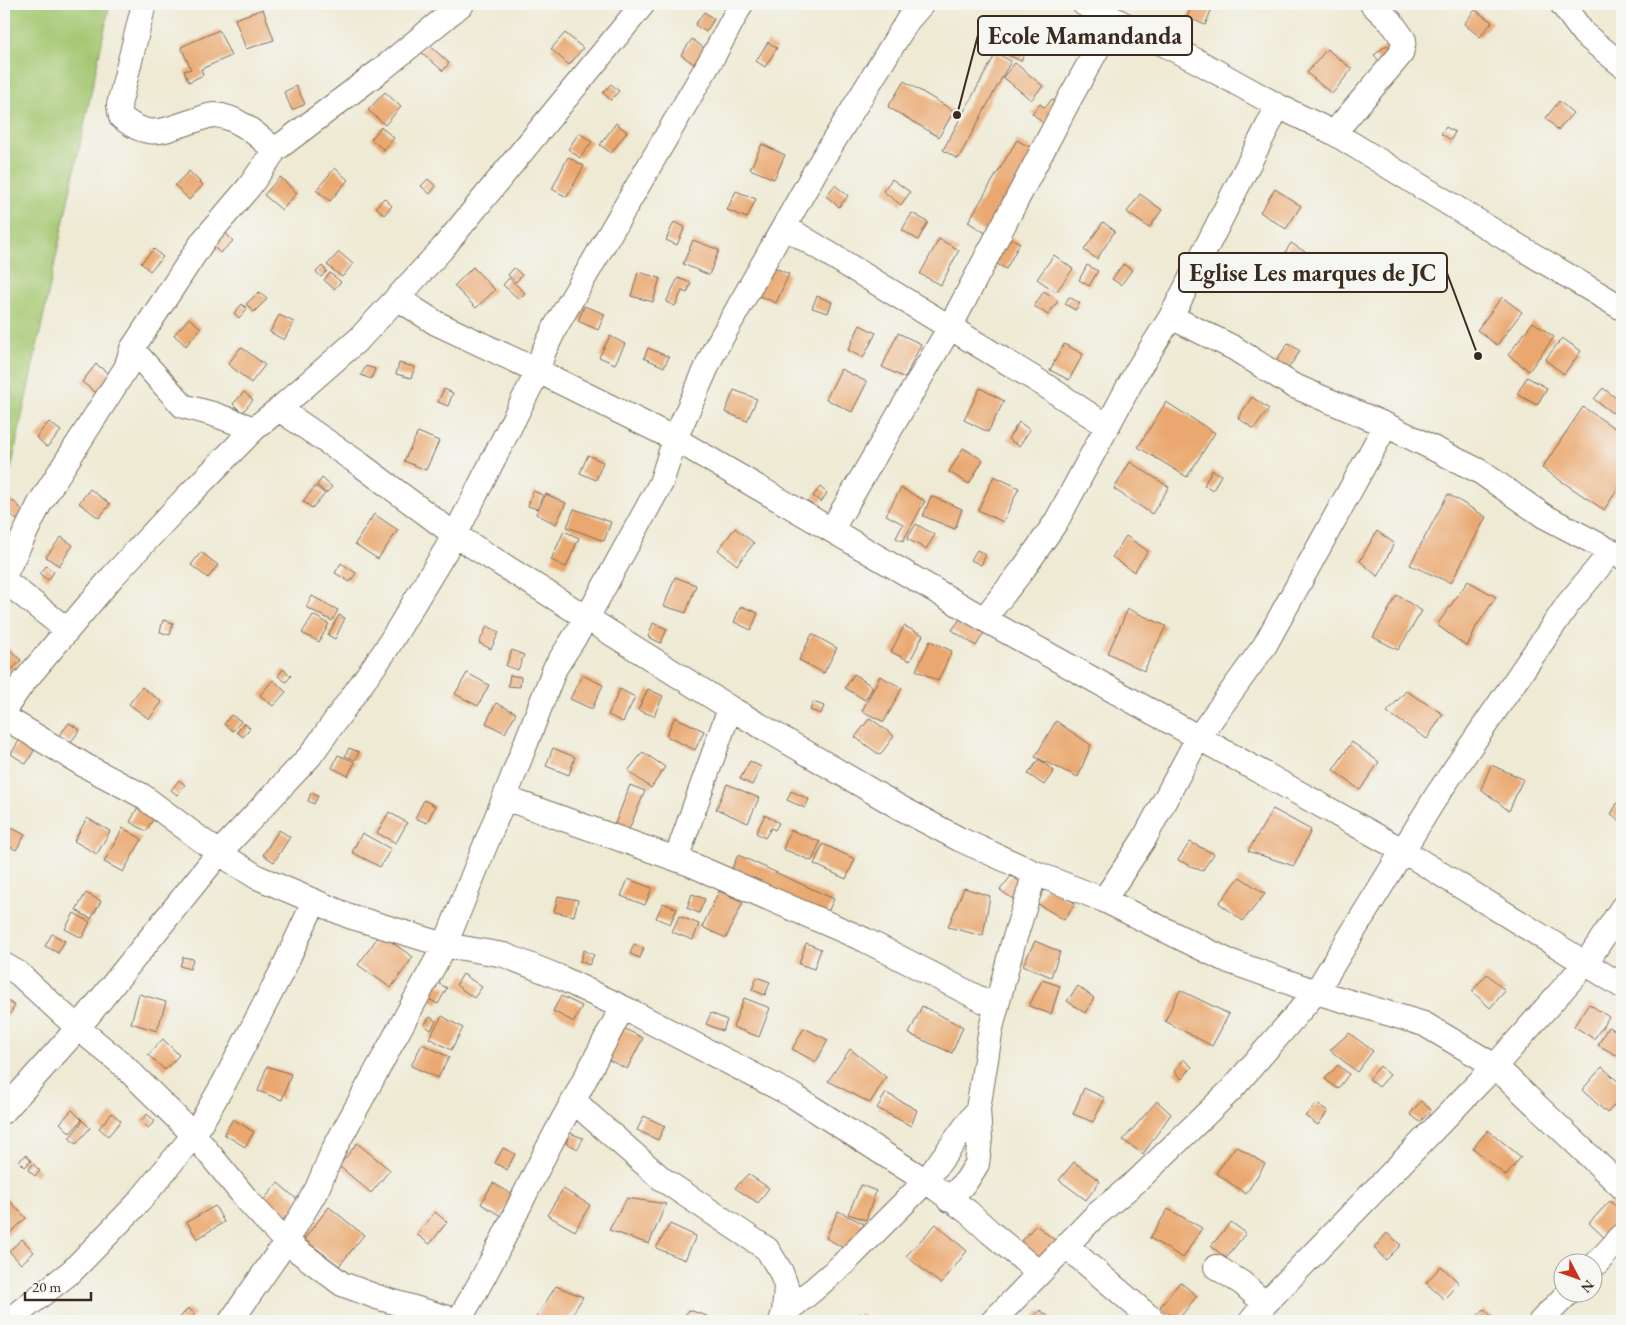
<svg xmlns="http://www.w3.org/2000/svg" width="1626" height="1325" viewBox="0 0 1626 1325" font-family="'EB Garamond',serif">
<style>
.green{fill:#a5c771;stroke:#707848}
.building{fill:#eaa870}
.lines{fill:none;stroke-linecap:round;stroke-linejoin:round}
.minor-casing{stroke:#7a6d5e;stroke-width:26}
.minor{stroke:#fff;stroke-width:24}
.leader{fill:none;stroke:#3b2a1e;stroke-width:2}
.callout-dot{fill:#3b2a1e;stroke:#f6f6f2;stroke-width:2}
.callout{fill:#f6f6f2;stroke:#3b2a1e;stroke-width:2}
.callout-label{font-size:24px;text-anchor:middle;font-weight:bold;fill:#3b2a1e}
</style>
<rect width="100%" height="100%" fill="#f6f6f2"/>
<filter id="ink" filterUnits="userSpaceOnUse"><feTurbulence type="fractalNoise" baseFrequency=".02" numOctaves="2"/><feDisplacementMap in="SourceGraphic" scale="10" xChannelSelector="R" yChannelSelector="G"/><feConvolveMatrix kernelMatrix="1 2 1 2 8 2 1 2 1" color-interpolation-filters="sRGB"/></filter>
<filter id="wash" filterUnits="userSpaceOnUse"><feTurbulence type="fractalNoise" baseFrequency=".0096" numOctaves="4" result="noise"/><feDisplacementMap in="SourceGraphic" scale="20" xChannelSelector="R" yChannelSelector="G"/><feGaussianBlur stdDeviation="1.12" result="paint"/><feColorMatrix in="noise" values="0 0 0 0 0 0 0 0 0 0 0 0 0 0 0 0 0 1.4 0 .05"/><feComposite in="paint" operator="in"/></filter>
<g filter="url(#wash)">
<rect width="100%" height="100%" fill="#eeead4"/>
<!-- green -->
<path class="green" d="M4 4H110L4 501Z"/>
<g id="blocks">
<!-- building -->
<path class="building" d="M1193 4H1214L1205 25 1187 17Z
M263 9 274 40 246 49 235 19Z
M1475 10 1492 22 1480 37 1464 24Z
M704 12 714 19 706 32 695 25Z
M219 30 231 56 201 69 203 75 189 82 184 71 191 69 181 47Z
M565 33 583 48 569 65 551 49Z
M692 39 704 48 694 64 681 55Z
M768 42 777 48 765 67 756 61Z
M428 44 449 63 443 71 421 52Z
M1013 45 1026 51 1021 61 1008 55Z
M1387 45 1396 55 1382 65 1374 55Z
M1327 49 1352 69 1332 94 1307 73Z
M996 53 1011 61 958 159 943 150Z
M1015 63 1043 86 1031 100 1003 77Z
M904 81 954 111 939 137 888 107Z
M611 84 619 91 611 100 603 93Z
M296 86 305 104 292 110 284 92Z
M385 92 401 107 385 125 368 110Z
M1052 99 1059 105 1043 123 1032 113 1040 104 1045 108Z
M1559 101 1573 113 1558 130 1546 118Z
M616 123 627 132 611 153 600 145Z
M381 127 394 138 384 150 371 139Z
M1446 127 1455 132 1451 140 1441 134Z
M579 133 592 142 580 158 568 149Z
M1017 140 1036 151 987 234 968 222Z
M762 144 785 155 774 179 750 169Z
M568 157 584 166 567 197 552 189Z
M335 168 348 180 330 201 316 190Z
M189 171 203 185 189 200 175 185Z
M280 177 297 193 282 210 264 195Z
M428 179 436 186 430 194 421 186Z
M892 179 910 192 901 205 883 191Z
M835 185 848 196 839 207 826 196Z
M1275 189 1301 206 1286 229 1260 212Z
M736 191 756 199 747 218 727 210Z
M1140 194 1162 210 1149 228 1127 212Z
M384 198 392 206 384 215 376 207Z
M912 213 928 222 918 240 902 230Z
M674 222 685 227 677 245 666 240Z
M1103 222 1115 231 1097 259 1084 250Z
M222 229 233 241 220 253 209 242Z
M1007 236 1020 243 1006 269 993 262Z
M939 239 959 250 941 285 920 274Z
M693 240 719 250 709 275 683 264Z
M1291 243 1313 257 1296 284 1274 271Z
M154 249 163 257 150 271 141 263Z
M339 252 353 264 342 277 327 265Z
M1054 255 1073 269 1056 292 1037 279Z
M1123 264 1132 270 1121 285 1112 279Z
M768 265 789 274 776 303 755 294Z
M1087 265 1098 271 1089 286 1079 280Z
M322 266 327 271 321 277 316 272Z
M473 267 495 290 476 308 454 286Z
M514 268 522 275 516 282 508 275Z
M638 272 660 278 653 302 631 296Z
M330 273 341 282 334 289 324 280Z
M509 278 525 293 519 299 503 285Z
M678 278 691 283 687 293 682 291 675 306 666 302Z
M1044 291 1058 301 1048 315 1034 306Z
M259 292 267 299 254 312 246 304Z
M817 296 832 302 828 313 812 308Z
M1069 297 1080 303 1075 310 1065 304Z
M1502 297 1522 312 1497 345 1477 330Z
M242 304 247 309 239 318 234 313Z
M584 306 605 314 598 330 578 321Z
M279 315 294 322 284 340 270 332Z
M189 318 201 328 186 346 174 335Z
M1533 322 1554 337 1529 371 1508 355Z
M860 325 876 333 863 358 848 350Z
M898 333 921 344 905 378 882 367Z
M610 336 625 344 615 364 599 357Z
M1562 338 1581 351 1564 374 1545 360Z
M1288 343 1300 351 1286 372 1274 364Z
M1064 344 1083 354 1069 380 1050 370Z
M241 347 265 365 251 383 228 364Z
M648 348 669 357 664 367 644 358Z
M399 363 415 367 411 378 396 374Z
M96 364 113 377 99 395 82 382Z
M366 366 375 369 371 379 361 375Z
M841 369 867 382 852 412 826 399Z
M1527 377 1547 388 1537 405 1517 394Z
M980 388 1004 401 988 432 964 420Z
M1603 388 1620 401 1612 413 1594 399Z
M444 389 453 393 448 406 438 402Z
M734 390 757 399 747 421 725 412Z
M244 392 253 400 242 413 233 404Z
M1252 397 1269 409 1254 429 1238 418Z
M1166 402 1215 433 1187 477 1138 447Z
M1583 407 1622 433V482L1604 510 1542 468Z
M49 422 61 431 47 447 36 437Z
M1019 422 1030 430 1019 446 1008 439Z
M418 432 439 441 426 470 404 461Z
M963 448 983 460 969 484 949 472Z
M588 455 603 462 596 480 580 473Z
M1130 462 1169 487 1152 514 1114 489Z
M1212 470 1221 475 1213 490 1204 485Z
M994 476 1019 488 1003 522 978 510Z
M322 478 332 487 326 493 317 485Z
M316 486 325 494 312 508 303 501Z
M820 487 827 493 821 502 813 496Z
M901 488 925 501 903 541 896 538 903 524 886 515Z
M90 489 110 504 99 518 79 503Z
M533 491 543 495 537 509 528 506Z
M546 494 566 503 556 524 536 514Z
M1448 494 1486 517 1451 583 1410 565Z
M931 496 962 509 955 529 923 516Z
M12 500 25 512 17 520 4 508Z
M574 509 611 522 604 541 567 527Z
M374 514 398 530 378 559 355 544Z
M916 524 935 535 926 549 907 539Z
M735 528 754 543 737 565 718 550Z
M564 531 579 538 566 567 551 560Z
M1377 531 1394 543 1378 577 1360 561Z
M1126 536 1148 551 1134 572 1112 557Z
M61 537 73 545 59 566 46 557Z
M977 550 986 555 981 565 971 560Z
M201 552 218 565 208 578 191 565Z
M341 563 356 573 350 582 335 573Z
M46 566 54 572 48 580 40 574Z
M675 577 696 585 686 613 664 606Z
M1468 581 1496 597 1476 627 1467 647 1437 625Z
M1397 595 1422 611 1398 650 1373 637Z
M312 596 338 610 332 621 306 607Z
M741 606 758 613 751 630 734 622Z
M1128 609 1166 626 1144 671 1108 653Z
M313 615 329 624 319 642 302 633Z
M339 615 345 618 335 639 328 635Z
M962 616 985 631 976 646 952 630Z
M163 620 173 623 170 635 160 632Z
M653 623 667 629 661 643 648 637Z
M487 626 499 632 491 649 479 643Z
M904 626 923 635 910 661 891 652Z
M812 634 837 648 824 673 799 660Z
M930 641 952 651 938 681 916 670Z
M6 646 21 660 10 672 4 665V648Z
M512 650 524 655 518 670 506 666Z
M283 669 291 676 286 682 278 676Z
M467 673 489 685 478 706 455 694Z
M854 674 873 687 865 700 845 688Z
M510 675 521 677 520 687 508 686Z
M582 675 603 685 592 709 570 699Z
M880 676 902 688 884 722 862 711Z
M273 680 286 692 273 706 260 695Z
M142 687 162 702 149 719 129 704Z
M620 689 635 697 623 722 608 715Z
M648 689 663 696 654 716 638 710Z
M1406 691 1443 714 1427 739 1387 712Z
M813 702 824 706 821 714 810 710Z
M496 703 516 713 505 733 486 723Z
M231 715 241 721 233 731 224 724Z
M675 717 704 731 695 750 666 736Z
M870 718 894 736 880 755 855 737Z
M1056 721 1091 745 1078 777 1039 759 1054 771 1044 785 1028 774 1039 759 1035 757Z
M69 723 80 730 70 743 59 736Z
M244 723 250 728 243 737 237 732Z
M20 739 35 749 26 764 11 754Z
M1352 742 1379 762 1360 790 1333 770Z
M349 748 359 752 355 760 345 756Z
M553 748 575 757 569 775 546 766Z
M643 752 665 767 651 788 628 771Z
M338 755 355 762 348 776 332 768Z
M750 761 761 767 752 785 740 779Z
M1491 765 1523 779 1509 811 1481 789Z
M179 780 185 785 177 795 171 790Z
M727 784 759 798 748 823 716 809Z
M630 785 645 791 627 834 613 829Z
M791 791 809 799 805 808 787 800Z
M311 793 318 796 314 804 308 801Z
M1622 795V822L1611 814Z
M424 800 435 806 427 823 415 818Z
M139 805 156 815 146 831 130 822Z
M1273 809 1311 830 1294 866 1248 851Z
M389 812 407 823 396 843 377 833Z
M765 815 779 823 775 830 771 828 765 838 756 833Z
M87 818 110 831 97 854 74 841Z
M12 828 25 835 16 850 4 843Z
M123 828 142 839 123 872 104 862Z
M279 830 290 837 274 862 263 855Z
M791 830 820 842 812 861 783 849Z
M362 833 391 849 380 867 352 852Z
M1190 842 1214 854 1202 871 1178 860Z
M823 844 855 859 846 879 814 864Z
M738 855 834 899 824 920 728 877Z
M1011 876 1025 885 1019 903 1000 890Z
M1240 877 1265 894 1243 921 1219 903Z
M628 879 652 888 645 905 621 896Z
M1046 887 1075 903 1064 920 1037 903Z
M964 888 990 896 983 936 948 927Z
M719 891 743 902 726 938 702 927Z
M86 893 101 901 91 919 76 910Z
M692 894 705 899 699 913 687 908Z
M558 896 578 900 574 916 554 912Z
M663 903 677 909 670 924 656 918Z
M74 913 90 922 82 938 65 929Z
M679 916 699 924 693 940 672 932Z
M52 934 65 941 58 953 45 946Z
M380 934 413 957 391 988 358 965Z
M1035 941 1060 952 1051 977 1023 965Z
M806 943 821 949 814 969 799 964Z
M634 944 644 948 640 958 630 954Z
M584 950 594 955 589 965 580 961Z
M183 957 193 959 190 969 180 966Z
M463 974 482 987 474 998 456 985Z
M1487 974 1505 991 1490 1008 1472 991Z
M757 977 770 982 765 995 752 990Z
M1042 980 1060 986 1051 1014 1029 1006Z
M434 981 447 988 438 1004 425 997Z
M1078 986 1094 998 1085 1013 1067 1001Z
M1180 990 1229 1014 1212 1046 1165 1021Z
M139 994 166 1002 157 1031 131 1023Z
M561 996 582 1006 574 1022 553 1011Z
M4 998 15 1006 4 1022Z
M744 998 770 1008 759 1037 733 1027Z
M1589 1004 1609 1017 1594 1039 1574 1026Z
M922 1006 963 1027 952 1053 909 1034Z
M711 1013 727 1020 723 1031 706 1024Z
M442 1016 463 1028 451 1050 429 1038Z
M430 1017 436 1021 431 1030 424 1025Z
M621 1027 643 1038 627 1069 605 1058Z
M1608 1027 1622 1034V1053L1620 1057 1598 1045Z
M804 1028 828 1040 816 1062 792 1049Z
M1349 1033 1373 1051 1357 1072 1330 1050Z
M163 1039 179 1055 165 1070 148 1055Z
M422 1044 449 1057 438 1078 411 1066Z
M850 1049 886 1077 870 1103 828 1081Z
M1183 1059 1192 1067 1182 1079 1174 1072Z
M1338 1065 1349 1074 1338 1089 1325 1079Z
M267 1066 291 1074 282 1100 258 1091Z
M1380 1066 1390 1075 1379 1087 1369 1079Z
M1602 1067 1622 1085V1096L1607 1113 1582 1090Z
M1084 1088 1105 1098 1093 1122 1073 1114Z
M886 1093 917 1110 911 1126 877 1108Z
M1157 1101 1171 1114 1143 1154 1123 1140Z
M1421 1101 1431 1110 1420 1122 1410 1114Z
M1317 1104 1328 1111 1318 1125 1305 1116Z
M72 1110 82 1120 70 1133 60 1123Z
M112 1113 121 1121 108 1136 99 1128Z
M147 1114 155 1121 148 1128 141 1121Z
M644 1116 665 1126 658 1140 637 1130Z
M233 1119 254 1132 245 1147 224 1134Z
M83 1121 90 1128 76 1144 69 1138Z
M1488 1130 1521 1157 1506 1176 1473 1148Z
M570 1133 583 1138 578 1149 566 1143Z
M357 1143 390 1170 371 1193 339 1166Z
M1236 1146 1265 1164 1246 1194 1216 1173Z
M503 1148 515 1154 507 1170 495 1163Z
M26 1155 31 1161 25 1167 19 1161Z
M1074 1162 1100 1181 1086 1200 1059 1180Z
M33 1164 40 1171 35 1176 28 1170Z
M748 1174 769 1188 758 1203 735 1188Z
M278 1183 299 1201 282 1221 261 1203Z
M493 1183 513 1195 501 1216 481 1204Z
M861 1185 876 1191 866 1220 848 1214Z
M563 1189 590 1205 575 1231 547 1215Z
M5 1196 26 1218 4 1239V1197Z
M627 1198 666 1204 649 1244 609 1230Z
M1610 1201 1622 1212V1225L1608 1241 1589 1223Z
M215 1206 224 1222 197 1239 187 1222Z
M329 1207 364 1235 339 1266 304 1239Z
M1168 1209 1202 1228 1183 1258 1150 1238Z
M838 1211 864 1224 851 1252 826 1238Z
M435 1212 447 1222 430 1244 417 1235Z
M1231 1222 1246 1233 1226 1258 1211 1246Z
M670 1224 696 1236 685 1260 656 1248Z
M936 1224 967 1251 941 1284 906 1256Z
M1036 1225 1056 1241 1041 1259 1019 1244Z
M1387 1233 1401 1245 1386 1260 1374 1248Z
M22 1239 34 1252 21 1264 9 1251Z
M1441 1266 1459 1283 1444 1299 1426 1283Z
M1180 1282 1197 1296 1177 1321 1160 1307Z
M556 1286 583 1297 568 1321H540L535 1319Z
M188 1308 195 1314 189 1321H177Z
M1484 1309 1497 1321H1473Z
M689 1310 707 1316 704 1321H681Z
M1040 1310 1054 1321H1030Z
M860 1313 870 1321H853Z"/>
</g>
</g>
<g filter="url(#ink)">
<use href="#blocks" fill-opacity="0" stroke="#7a6d5e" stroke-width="1"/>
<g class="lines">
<!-- minor casing -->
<g class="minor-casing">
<path id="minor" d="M144 4 119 105 121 117C150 141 164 130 196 120 202 118 209 115 215 115 239 117 258 136 275 150L249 187 203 241 132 349 183 406 213 414 254 429
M1084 4 1197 61 1278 106 1334 133 1518 246 1622 308
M1562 4 1584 34 1622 65
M1334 133 1401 54 1404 40 1392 23 1372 4
M275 150 381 70 462 4
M785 227 1043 384 1107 426
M397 298 436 323 538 371 675 439 984 619 1402 850 1622 986
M1171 317 1234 348 1292 385 1386 425 1479 471 1544 516 1622 557
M279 409 361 465 455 535 730 708 899 807 959 839 1035 873 1104 900 1226 960 1316 992 1424 1024 1495 1066 1622 1187
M832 529 950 327 1070 98 1114 19
M984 619 1024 568 1056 522 1137 371 1171 317 1278 106
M67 630 14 588 6 582 5 574 40 503 126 368 132 349
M4 710 22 684 113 576 184 500 254 429 279 409 360 338 442 249 643 4
M4 717 84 765 141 795 219 853 257 877 349 916 445 945 504 955 559 977 630 1011 792 1095 926 1181 968 1212 990 1232 1039 1273
M505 798 690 864 865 940 996 1007
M676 859 730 708
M1104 900 1144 839 1198 738 1265 645 1386 425
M4 965 18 973 78 1028 122 1064 194 1135 248 1201 286 1242 342 1284 377 1297 458 1321C502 1250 532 1172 574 1100
M622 1008 574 1100 588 1114 662 1179 767 1249 781 1272 786 1286 784 1313 781 1321
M4 1111 78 1028 219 853 310 756 385 651 455 535 538 371 543 353 556 326 715 53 741 4
M949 1200 967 1180 977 1164 980 1139 978 1109 991 1028 1012 947 1035 873
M1066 1246 1154 1321
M1594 1266 1622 1236
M1216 1267 1242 1283 1265 1304
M784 1313 813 1290 843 1264 926 1181 978 1109
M8 1321 72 1271 137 1204 194 1135 224 1083 284 967 314 902
M231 1321 286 1242 317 1189 333 1151 445 945 510 784 555 668 587 618 661 483 675 439 714 351 817 168 908 20 922 4
M993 1321 1096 1215 1138 1180 1232 1089 1316 992 1437 795 1568 604 1612 551
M1251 1321 1265 1304 1495 1066 1586 963 1622 908
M1541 1321 1569 1292"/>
</g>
<!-- minor -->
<use href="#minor" class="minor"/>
</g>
</g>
<!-- callouts -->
<path class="leader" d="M957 115L978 35M1478 356L1447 273"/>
<g class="callout-dot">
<circle cx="957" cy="115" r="5"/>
<circle cx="1478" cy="356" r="5"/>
</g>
<g class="callout">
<rect x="978" y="16" width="214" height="39" rx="5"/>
<rect x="1179" y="253" width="268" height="39" rx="5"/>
</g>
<g class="callout-label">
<text x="1085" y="44">Ecole Mamandanda</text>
<text x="1313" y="281">Eglise Les marques de JC</text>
</g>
<!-- margin -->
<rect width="1626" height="1325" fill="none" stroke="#f6f6f2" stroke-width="20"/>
<!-- north arrow -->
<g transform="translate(1578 1278) rotate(131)"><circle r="24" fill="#f6f6f2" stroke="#aba49d"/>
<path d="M0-4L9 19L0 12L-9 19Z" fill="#c8321e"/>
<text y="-8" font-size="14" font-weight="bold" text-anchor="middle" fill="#3b2a1e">N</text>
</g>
<!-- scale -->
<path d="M25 1292v8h66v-8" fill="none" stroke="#3b2a1e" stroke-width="2.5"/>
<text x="32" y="1292" font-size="15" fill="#3b2a1e" stroke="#f6f6f2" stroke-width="4" paint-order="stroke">20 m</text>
</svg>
